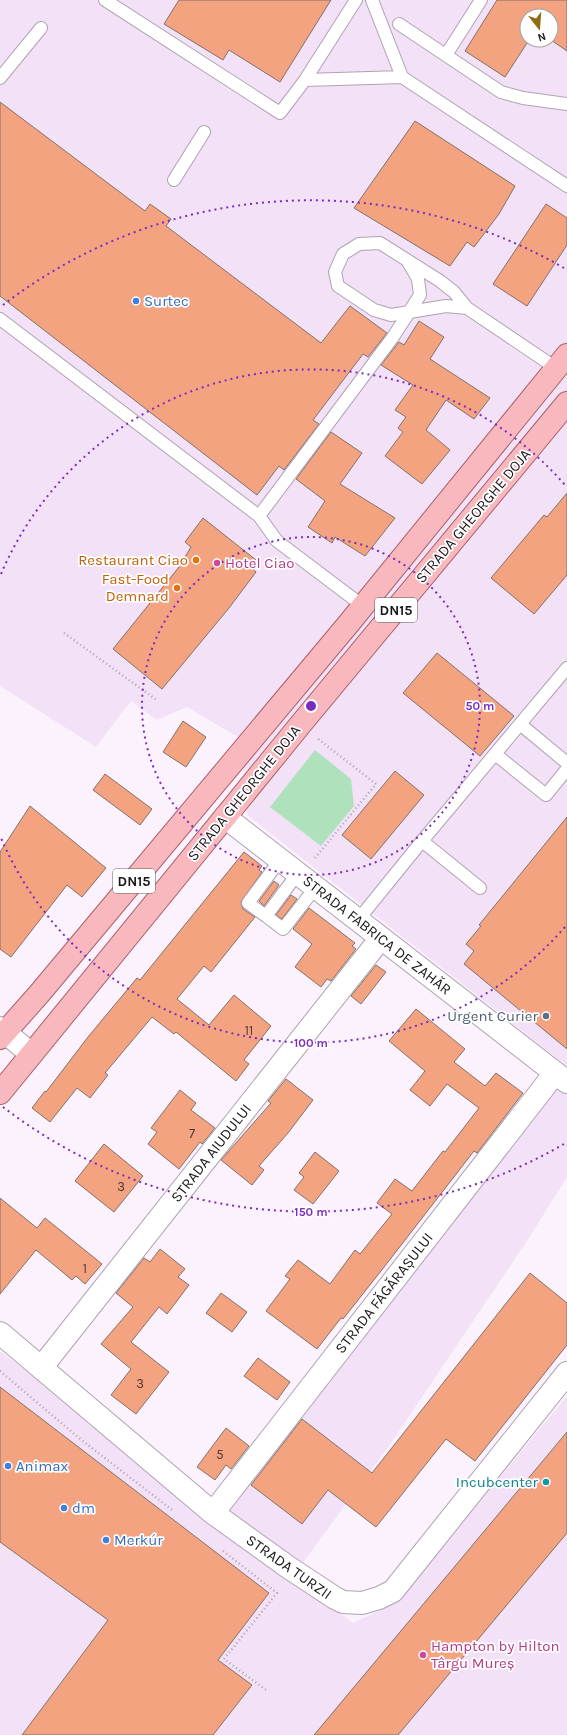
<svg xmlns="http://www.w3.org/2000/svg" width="567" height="1735" viewBox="0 0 567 1735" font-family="Karla,sans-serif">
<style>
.built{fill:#f3e2f7;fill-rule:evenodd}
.green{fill:#afe1bc}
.building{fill:#f3a380;stroke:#82716a}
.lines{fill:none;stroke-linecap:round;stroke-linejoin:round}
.service-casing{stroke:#aea3b1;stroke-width:14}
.minor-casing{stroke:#aea3b1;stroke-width:24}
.primary-casing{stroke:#a86168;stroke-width:24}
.path{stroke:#aba3ac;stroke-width:2.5;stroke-dasharray:1 3;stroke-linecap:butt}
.service{stroke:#fff;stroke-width:12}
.minor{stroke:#fff;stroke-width:22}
.primary{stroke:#f8b8be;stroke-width:22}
.ring{fill:none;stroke:#7b2cbf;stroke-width:2;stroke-dasharray:2 4}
.shop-dot{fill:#3f7fe0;stroke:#fff;stroke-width:1.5}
.food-dot{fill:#e8710a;stroke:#fff;stroke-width:1.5}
.hotel-dot{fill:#d1479c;stroke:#fff;stroke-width:1.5}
.service-dot{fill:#5c6f8a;stroke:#fff;stroke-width:1.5}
.culture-dot{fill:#0f9aa8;stroke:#fff;stroke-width:1.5}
.labels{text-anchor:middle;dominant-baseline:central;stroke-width:3.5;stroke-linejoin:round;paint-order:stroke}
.number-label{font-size:13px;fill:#503934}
.shield{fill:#fff;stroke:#5f5c5f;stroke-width:1}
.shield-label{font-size:14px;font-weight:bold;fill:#1a161b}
.shop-label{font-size:15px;fill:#366cbe;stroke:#fff;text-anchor:start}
.street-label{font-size:15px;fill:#1a161b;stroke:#fff}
.food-label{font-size:15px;fill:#c56008;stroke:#fff;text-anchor:end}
.hotel-label{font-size:15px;fill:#b23c85;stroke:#fff;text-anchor:start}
.service-label{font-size:15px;fill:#4e5e75;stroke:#fff;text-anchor:end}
.culture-label{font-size:15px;fill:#0d838f;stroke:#fff;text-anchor:end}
.centre{fill:#7b2cbf;stroke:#fff;stroke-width:2}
.ring-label{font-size:12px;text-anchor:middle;font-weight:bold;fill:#7b2cbf;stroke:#fff;stroke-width:3.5;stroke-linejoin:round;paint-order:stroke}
</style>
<rect width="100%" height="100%" fill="#fcf2fe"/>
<!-- built -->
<path class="built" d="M0 0H567V1066L247 815 241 739 187 707 157 720 131 701 96 747 0 686ZM527 16H551V40H527Z
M567 1072V1177L529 1238 389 1446 293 1576 353 1623 397 1602 567 1396V1735H0V1351L218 1518Z"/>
<!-- green -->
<path class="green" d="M315 750 351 779 354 806 321 846 270 807Z"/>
<!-- building -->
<path class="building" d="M179 0H331L280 82 229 50 223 60 164 24Z
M497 0H567V51L551 40V16H527V40H529L505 77 465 51Z
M0 102 145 211 150 204 171 219 166 226 321 343 350 306 387 333 368 357 363 354 313 420 319 424 284 470 279 466 257 495 0 296Z
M415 121 515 186 499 214 474 247 467 242 450 266 354 208Z
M546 204 567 218V245L527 306 493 284Z
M419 321 444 337 430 359 490 398 474 419 446 400 426 430 450 450 422 484 385 456 403 432 398 428 406 417 395 410 413 385 381 365 399 342 404 345Z
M331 432 362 453 340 484 395 518 365 556 335 537 332 543 308 527 325 501 296 479Z
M567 493V575L534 614 491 578 544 515 547 517Z
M203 518 256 560 250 567 256 572 229 608 162 689 113 649 179 567 191 547 185 542Z
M437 653 514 716 480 756 403 693Z
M183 721 206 737 186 767 163 752Z
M395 771 424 795 371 859 342 835Z
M105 774 152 809 140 825 93 790Z
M30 806 106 868 82 897 67 885 11 957 0 949V852Z
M567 817V1049L464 964 474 951 466 944 481 926 479 925Z
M244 852 262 866 259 870 262 872 241 902 243 909 255 917 211 972 204 966 177 999 209 1025 234 995 271 1026 244 1060 249 1064 236 1081 176 1032 174 1034 152 1017 105 1073 108 1075 90 1098 77 1088 50 1122 32 1108 45 1091 46 1092 88 1037 137 978 140 980Z
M274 881 279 885 264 906 259 901Z
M291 895 297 899 282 919 276 915Z
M309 908 355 943 352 946 356 949 331 981 327 979 321 987 295 967 312 944 293 929Z
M376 965 386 972 361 1004 351 996Z
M416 1009 465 1049 454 1062 485 1086 496 1073 523 1093 477 1153 474 1151 388 1262 343 1319 341 1318 317 1349 266 1311 290 1279 285 1276 298 1260 330 1284 355 1250 360 1254 392 1214 377 1203 395 1179 412 1191 443 1151 445 1152 479 1108 447 1084 430 1106 410 1090 425 1071 389 1041Z
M286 1079 313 1100 288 1133 259 1166 264 1170 252 1185 221 1160 271 1103 268 1101Z
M180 1090 196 1103 191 1110 215 1128 202 1144 200 1142 179 1169 148 1144 157 1132 151 1128Z
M104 1144 143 1176 114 1212 75 1181Z
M315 1152 339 1171 313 1204 294 1190 304 1177 299 1173Z
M0 1198 37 1228 45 1218 102 1264 85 1284 76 1276 72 1280 36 1250 0 1294Z
M160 1249 185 1269 178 1277 189 1285 167 1314 159 1307 131 1342 169 1372 136 1414 111 1395 131 1369 101 1344 133 1307 116 1293 144 1258 150 1262Z
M530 1273 567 1303V1345L475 1461 446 1439 376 1527 328 1490 302 1524 251 1485 302 1419 372 1473Z
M221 1293 247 1312 232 1332 206 1313Z
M258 1358 290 1382 277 1400 244 1376Z
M0 1387 269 1593 218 1660 252 1685 213 1735H22L108 1620 0 1542Z
M226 1428 249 1446 231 1469 226 1465 215 1480 197 1467Z
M567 1432V1533L398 1735H314Z"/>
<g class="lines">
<!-- service casing -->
<g class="service-casing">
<path id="service" d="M105 0 280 113 305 80 356 0
M372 0 402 77
M399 24 501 92 523 98 567 104
M446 55 481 0
M0 78 41 28
M305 80 402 77 567 186
M174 180 204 132
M467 308 446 306 391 315 374 310 338 286 335 272 343 254 359 244 380 243 440 281 454 292 467 308 556 368
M0 319 259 516 393 337 420 295 418 279 407 260
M259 516 277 541 363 606
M520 724 567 763
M495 754 546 795 567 769
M422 841 480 888
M298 873 266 916 283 929 316 887
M266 916 248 903 280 860
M358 920 422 841 567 668"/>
</g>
<!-- minor casing -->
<g class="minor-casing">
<path id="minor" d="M225 817 567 1082
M0 1028 31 1054
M0 1333 213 1513 288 1567 335 1598 343 1602 362 1603 379 1598 393 1591 567 1373
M41 1368 381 938
M213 1513 555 1073"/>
</g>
<!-- primary casing -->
<g class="primary-casing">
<path id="primary" d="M0 1038 39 994 350 622 567 355
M0 1093 300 725 567 403"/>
</g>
<!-- path -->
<path class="path" d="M64 633 158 701
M315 858 376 784 317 738
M0 1371 79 1438 172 1510
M223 1551 277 1593 224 1659 266 1690"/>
<!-- service -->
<use href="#service" class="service"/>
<!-- minor -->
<use href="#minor" class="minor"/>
<!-- primary -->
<use href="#primary" class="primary"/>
</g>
<!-- distance rings -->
<g class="ring">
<circle cx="311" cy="706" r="169"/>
<path d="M565 927A337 337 0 0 1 1 838M1 574A337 337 0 0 1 565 485"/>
<path d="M564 1144A506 506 0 0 1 3 1107M3 305A506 506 0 0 1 564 268"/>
</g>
<!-- markers -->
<g class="shop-dot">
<circle cx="136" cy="301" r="4"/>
<circle cx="8" cy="1466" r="4"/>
<circle cx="64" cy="1508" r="4"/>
<circle cx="106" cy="1540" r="4"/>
</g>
<g class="food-dot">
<circle cx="196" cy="560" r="4"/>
<circle cx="177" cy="588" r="4"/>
</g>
<g class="hotel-dot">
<circle cx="217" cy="563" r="4"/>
<circle cx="423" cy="1655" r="4"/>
</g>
<circle class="service-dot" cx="546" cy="1016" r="4"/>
<circle class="culture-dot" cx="546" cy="1482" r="4"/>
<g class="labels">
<!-- number labels -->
<g class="number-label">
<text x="249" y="1030">11</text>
<text x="192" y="1133">7</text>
<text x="121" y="1186">3</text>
<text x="85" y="1268">1</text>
<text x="140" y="1383">3</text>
<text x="220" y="1454">5</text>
</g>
<!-- shield labels -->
<g class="shield">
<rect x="375" y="598" width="42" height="24" rx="3"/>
<rect x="113" y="869" width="42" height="24" rx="3"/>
</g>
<g class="shield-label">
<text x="396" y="610">DN15</text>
<text x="134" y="881">DN15</text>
</g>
<!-- shop labels -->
<g class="shop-label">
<text x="144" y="301">Surtec</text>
<text x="16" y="1466">Animax</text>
<text x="72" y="1508">dm</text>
<text x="114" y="1540">Merkúr</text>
</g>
<!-- street labels -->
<g class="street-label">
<text transform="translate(473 516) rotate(-50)">STRADA GHEORGHE DOJA</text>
<text transform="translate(244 793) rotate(-51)">STRADA GHEORGHE DOJA</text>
<text transform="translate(377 935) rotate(38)">STRADA FABRICA DE ZAHĂR</text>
<text transform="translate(211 1153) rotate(-52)">STRADA AIUDULUI</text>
<text transform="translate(384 1293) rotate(-52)">STRADA FĂGĂRAȘULUI</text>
<text transform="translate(289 1567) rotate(35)">STRADA TURZII</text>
</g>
<!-- food labels -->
<g class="food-label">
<text x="188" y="560">Restaurant Ciao</text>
<text x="169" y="579">Fast-Food<tspan x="169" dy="17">Demnard</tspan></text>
</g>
<!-- hotel labels -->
<g class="hotel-label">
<text x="225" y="563">Hotel Ciao</text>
<text x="431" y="1646">Hampton by Hilton<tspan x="431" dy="17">Târgu Mureș</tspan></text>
</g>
<!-- service labels -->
<g class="service-label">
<text x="538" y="1016">Urgent Curier</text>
</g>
<!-- culture labels -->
<g class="culture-label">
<text x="538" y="1482">Incubcenter</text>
</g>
</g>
<circle cx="311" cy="706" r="6" class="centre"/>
<g class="ring-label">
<text x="480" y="710">50 m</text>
<text x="311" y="1047">100 m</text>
<text x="311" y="1216">150 m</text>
</g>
<!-- north arrow -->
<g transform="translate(539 28) rotate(163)"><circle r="19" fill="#ffffff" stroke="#a3a2a4"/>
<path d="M0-3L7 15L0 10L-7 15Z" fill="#8e6d11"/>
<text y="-6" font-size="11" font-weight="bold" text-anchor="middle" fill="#1a161b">N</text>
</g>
</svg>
